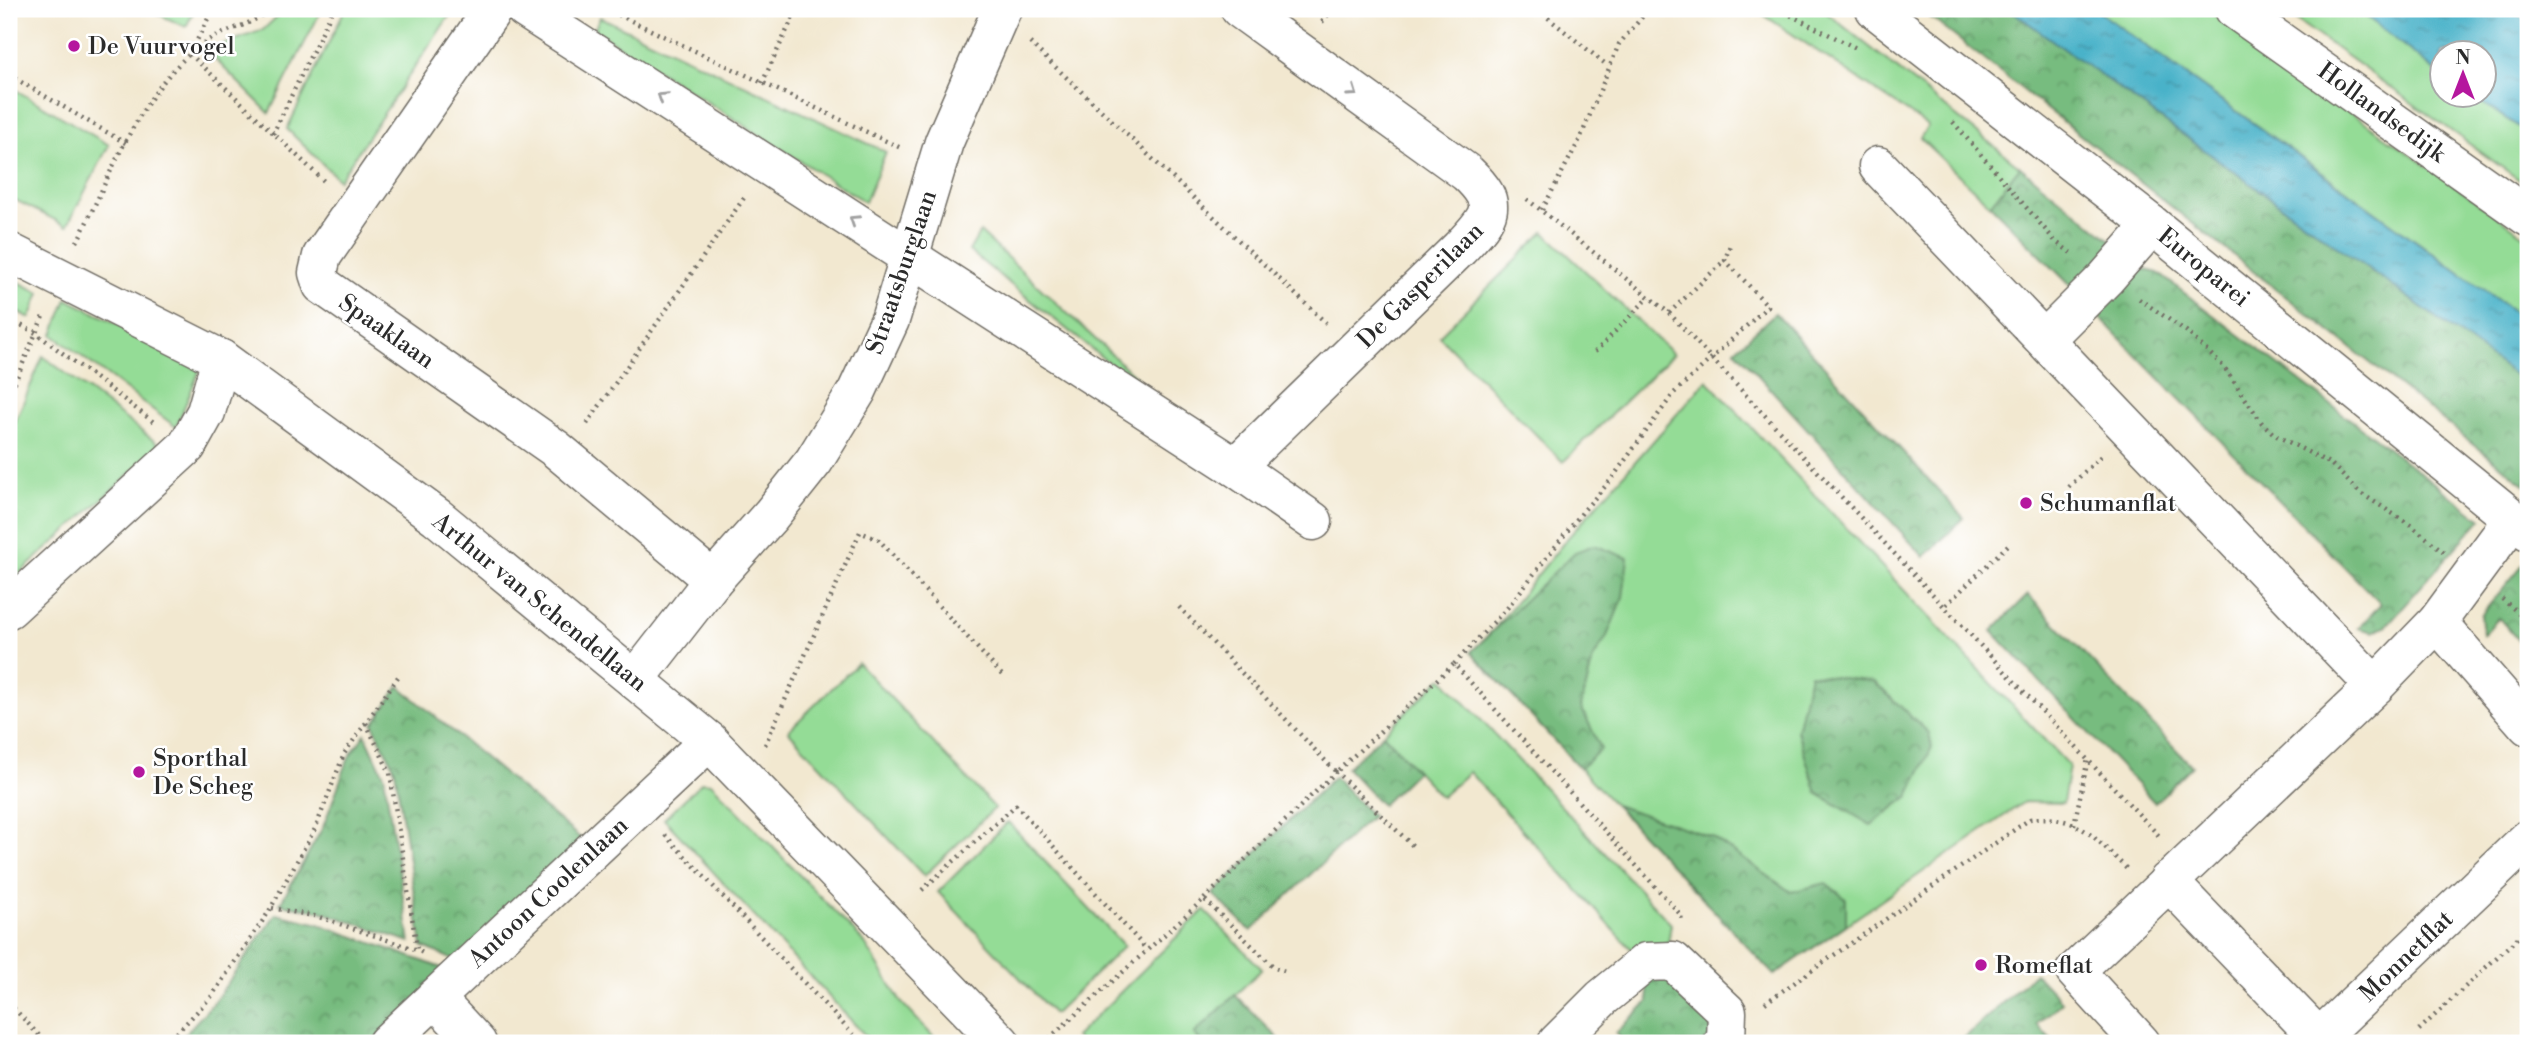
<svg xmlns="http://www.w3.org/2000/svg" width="2537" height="1052" font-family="'Libre Bodoni',serif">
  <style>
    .green { fill: #94dc96; stroke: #608460; stroke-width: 2 }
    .forest { fill: url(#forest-crowns); stroke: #517455; stroke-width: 2 }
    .water { fill: url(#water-ripples); stroke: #3a6e7a; stroke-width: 2 }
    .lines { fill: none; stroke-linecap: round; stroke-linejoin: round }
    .minor-casing { stroke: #716d65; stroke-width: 41 }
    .path { stroke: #716d65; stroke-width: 4.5; stroke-dasharray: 2 5; stroke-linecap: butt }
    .minor { stroke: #fff; stroke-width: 38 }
    .oneway { stroke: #a0a0a0 }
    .poi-dot { fill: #b5179e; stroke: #fff; stroke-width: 2.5 }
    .labels { text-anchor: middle; stroke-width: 5; stroke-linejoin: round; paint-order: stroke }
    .poi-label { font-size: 24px; fill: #2b2b2b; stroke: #fff; text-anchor: start }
    .street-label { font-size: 24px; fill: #2b2b2b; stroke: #fff }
  </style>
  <defs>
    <pattern id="forest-crowns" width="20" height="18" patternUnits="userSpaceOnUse" patternTransform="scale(1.75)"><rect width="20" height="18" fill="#77bc7f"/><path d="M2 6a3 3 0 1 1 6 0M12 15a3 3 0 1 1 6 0" fill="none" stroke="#629968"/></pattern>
    <pattern id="water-ripples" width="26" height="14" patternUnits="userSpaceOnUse" patternTransform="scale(1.75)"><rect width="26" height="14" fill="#4ab2c9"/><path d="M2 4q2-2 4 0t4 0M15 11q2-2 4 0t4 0" fill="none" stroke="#3e91a3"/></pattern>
  </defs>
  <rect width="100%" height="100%" fill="#fff"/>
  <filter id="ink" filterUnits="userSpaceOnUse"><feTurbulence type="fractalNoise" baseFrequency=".0143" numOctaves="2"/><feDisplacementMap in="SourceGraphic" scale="14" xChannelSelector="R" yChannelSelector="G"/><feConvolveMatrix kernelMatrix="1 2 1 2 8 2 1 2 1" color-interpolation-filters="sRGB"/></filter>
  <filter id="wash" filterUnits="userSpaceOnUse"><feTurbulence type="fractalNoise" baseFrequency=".00686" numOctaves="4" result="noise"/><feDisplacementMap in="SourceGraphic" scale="28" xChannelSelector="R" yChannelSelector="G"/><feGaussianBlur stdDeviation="1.57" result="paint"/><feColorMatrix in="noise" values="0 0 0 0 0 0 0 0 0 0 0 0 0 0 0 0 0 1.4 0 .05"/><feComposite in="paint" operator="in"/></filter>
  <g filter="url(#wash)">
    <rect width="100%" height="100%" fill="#f2e8d0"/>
    <g class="green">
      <path d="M 147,9 L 195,9 L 186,27 Z"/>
      <path d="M 285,9 L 322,9 L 269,113 L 210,54 L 222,45 L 263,30 Z"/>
      <path d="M 345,9 L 454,9 L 339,180 L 287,129 Z"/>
      <path d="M 1755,9 L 1822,9 L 2020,167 L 1990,205 L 1920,138 L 1928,126 Z"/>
      <path d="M 2095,9 L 2206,9 L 2528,238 L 2528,322 Z"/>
      <path d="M 2281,9 L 2357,9 L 2442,76 L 2442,94 L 2470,95 L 2528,133 L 2528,186 Z"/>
      <path d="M 600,17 L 886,152 L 865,202 L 594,30 Z"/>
      <path d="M 9,86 L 109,145 L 67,226 L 9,197 Z"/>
      <path d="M 980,232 L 1137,378 L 1134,383 L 969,251 Z"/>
      <path d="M 1544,232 L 1673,354 L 1563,462 L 1439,336 Z"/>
      <path d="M 9,277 L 40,293 L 30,318 L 9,308 Z"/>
      <path d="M 67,299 L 202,365 L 176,427 L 53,335 Z"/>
      <path d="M 43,356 L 161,446 L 9,583 L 9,436 Z"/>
      <path d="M 1707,380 L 2069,766 L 2063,803 L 2024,802 L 1774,975 L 1471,652 L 1495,628 L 1565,541 Z"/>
      <path d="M 858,663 L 995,808 L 924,876 L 788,731 Z"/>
      <path d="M 1442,678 L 1671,924 L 1668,944 L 1636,954 L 1469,772 L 1441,797 L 1383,734 Z"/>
      <path d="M 702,782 L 711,783 L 864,942 L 901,1002 L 939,1043 L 872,1043 L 664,819 Z"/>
      <path d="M 1008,822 L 1124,946 L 1054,1014 L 938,892 Z"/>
      <path d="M 1204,910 L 1262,969 L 1195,1034 L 1203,1043 L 1081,1043 L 1075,1037 Z"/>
    </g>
    <g class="forest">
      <path d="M 1920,9 L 2009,9 L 2528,384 L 2528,487 Z"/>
      <path d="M 2020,167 L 2117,245 L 2073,288 L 1990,205 Z"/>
      <path d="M 2142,269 L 2158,273 L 2481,519 L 2387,625 L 2373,632 L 2358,628 L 2381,604 L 2097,315 Z"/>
      <path d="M 1775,313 L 1964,518 L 1924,557 L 1735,350 Z"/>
      <path d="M 1594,545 L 1628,558 L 1623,597 L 1607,636 L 1593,659 L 1581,707 L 1601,749 L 1580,768 L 1471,652 L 1575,552 Z"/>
      <path d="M 2524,563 L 2528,563 L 2528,652 L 2499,618 L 2483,635 L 2481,615 Z"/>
      <path d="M 2028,595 L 2192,766 L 2155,803 L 1992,631 Z"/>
      <path d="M 1810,674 L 1874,682 L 1929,733 L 1932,747 L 1909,796 L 1871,825 L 1817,793 L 1797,731 Z"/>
      <path d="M 399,686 L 585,842 L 458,962 L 422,946 L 395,770 L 373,724 Z"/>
      <path d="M 365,734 L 384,775 L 410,942 L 320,911 L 280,904 L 323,827 L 349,757 Z"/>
      <path d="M 1383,734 L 1417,771 L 1382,805 L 1347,768 Z"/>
      <path d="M 1334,777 L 1372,816 L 1251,931 L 1213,894 Z"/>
      <path d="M 1615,805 L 1712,837 L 1791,892 L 1826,883 L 1846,899 L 1846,925 L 1774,975 Z"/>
      <path d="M 276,914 L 316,923 L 450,971 L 371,1043 L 177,1043 L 215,1001 Z"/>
      <path d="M 2035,973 L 2062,1002 L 2037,1024 L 2054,1043 L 1959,1043 Z"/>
      <path d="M 1668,974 L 1712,1017 L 1712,1035 L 1704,1043 L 1625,1043 L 1616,1033 L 1648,1002 L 1646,980 Z"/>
      <path d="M 1235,995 L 1283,1043 L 1203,1043 L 1194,1034 Z"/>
    </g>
    <g class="water">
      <path d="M 2009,9 L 2095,9 L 2528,322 L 2528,384 Z"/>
      <path d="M 2357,9 L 2511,9 L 2528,22 L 2528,133 L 2470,95 L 2484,94 L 2484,52 L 2442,52 L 2442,76 Z"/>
    </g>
  </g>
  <g filter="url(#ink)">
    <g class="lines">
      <g class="minor-casing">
        <g id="minor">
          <path d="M 493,9 L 322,256 L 318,273 L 322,285 L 556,449 L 713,580"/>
          <path d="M 525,9 L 1235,467 L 1460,248 C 1489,217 1502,206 1467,173 L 1240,9"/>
          <path d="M 1875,9 L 2152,225 L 2528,531"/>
          <path d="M 2234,9 L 2528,217"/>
          <path d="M 1878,166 L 2375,686"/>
          <path d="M 9,252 L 221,359 L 437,517 L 709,741 L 1001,1043"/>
          <path d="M 2045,339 L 2106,278 L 2152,225"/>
          <path d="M 1235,467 L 1313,521"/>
          <path d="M 9,609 L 187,446 L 206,412 L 221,359"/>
          <path d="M 2437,622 L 2528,726"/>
          <path d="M 635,680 L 713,580 L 771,515 L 814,461 L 857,391 L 890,320 L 944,142 L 1002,9"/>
          <path d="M 2168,881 L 2319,1038 L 2528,839"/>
          <path d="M 435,998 L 477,1043"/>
          <path d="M 387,1043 L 709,741"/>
          <path d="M 1557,1043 L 1602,998 L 1646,962 L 1673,961 L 1727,1012 L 1726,1041 L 1723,1043"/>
          <path d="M 2141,1043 L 2075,971 L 2375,686 L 2437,622 L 2513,519"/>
        </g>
      </g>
      <g class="path">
        <path d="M 606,9 L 903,149"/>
        <path d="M 1537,9 L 1608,66"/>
        <path d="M 1778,9 L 1858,49"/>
        <path d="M 1322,22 L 1333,9"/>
        <path d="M 1030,43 L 1326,323"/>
        <path d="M 191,52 L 213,9"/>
        <path d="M 190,54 L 327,184"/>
        <path d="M 9,75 L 127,144"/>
        <path d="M 762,83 L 797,9"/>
        <path d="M 1953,122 L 2056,242 L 2074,255"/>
        <path d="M 273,134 L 333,9"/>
        <path d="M 1527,199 L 1669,313 L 2161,838"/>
        <path d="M 1542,210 L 1580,139 L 1619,44 L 1649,9"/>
        <path d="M 77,242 C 110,177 142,85 204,43 C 225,28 247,29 270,9"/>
        <path d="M 2139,299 L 2186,331 L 2224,367 L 2262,423 L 2275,435 L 2331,464 L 2359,492 L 2412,526 L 2444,552"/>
        <path d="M 1669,313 L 1725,260"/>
        <path d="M 9,319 L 36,333 L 155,423"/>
        <path d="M 1595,352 L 1649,297"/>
        <path d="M 9,396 L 44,314"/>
        <path d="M 587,424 L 746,195"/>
        <path d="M 2069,487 L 2103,454"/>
        <path d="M 2502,599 L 2528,621"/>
        <path d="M 1946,605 L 2008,545"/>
        <path d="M 1179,607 L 1336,772 L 1454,664 L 1681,915 L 1682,923"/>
        <path d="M 1454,664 L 1508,607 L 1584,510 L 1610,481 L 1674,393 L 1768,306 L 1725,260 L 1731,242"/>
        <path d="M 366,723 L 390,773 L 417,950 L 425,954"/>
        <path d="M 765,745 L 860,532 L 879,540 L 1002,675"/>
        <path d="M 2074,825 L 2088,759"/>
        <path d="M 665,835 L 861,1043"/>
        <path d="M 922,890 L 1016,805 L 1147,950"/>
        <path d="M 1204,899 L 1336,772 L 1413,846"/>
        <path d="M 272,908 L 319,917 L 417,950"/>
        <path d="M 9,1003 L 46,1043"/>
        <path d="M 1765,1003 L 2030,819 C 2078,813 2097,840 2128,870"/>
        <path d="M 2419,1030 L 2528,928"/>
        <path d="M 167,1043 L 211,997 L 268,913 L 316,827 L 344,754 L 400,674"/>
        <path d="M 1044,1043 L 1204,899 L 1275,968 L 1285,971"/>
      </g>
      <use href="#minor" class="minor"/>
    </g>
    <defs><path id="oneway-chevron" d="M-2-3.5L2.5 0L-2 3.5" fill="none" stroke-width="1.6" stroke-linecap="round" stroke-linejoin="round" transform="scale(1.75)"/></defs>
    <g class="oneway">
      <use href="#oneway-chevron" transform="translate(1353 92) rotate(35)"/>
      <use href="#oneway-chevron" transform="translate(662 97) rotate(-147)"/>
      <use href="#oneway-chevron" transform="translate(854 220) rotate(-147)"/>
    </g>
  </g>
  <g class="poi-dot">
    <circle cx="74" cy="46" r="7"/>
    <circle cx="2026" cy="503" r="7"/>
    <circle cx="139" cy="772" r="7"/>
    <circle cx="1981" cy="965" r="7"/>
  </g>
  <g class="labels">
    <g class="poi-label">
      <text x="88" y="54">De Vuurvogel</text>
      <text x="2040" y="511">Schumanflat</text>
      <text x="153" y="766">Sporthal<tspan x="153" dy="28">De Scheg</tspan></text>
      <text x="1995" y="973">Romeflat</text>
    </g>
    <g class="street-label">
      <text transform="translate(2382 112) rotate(36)" y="8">Hollandsedijk</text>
      <text transform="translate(2204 267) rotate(39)" y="8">Europarei</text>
      <text transform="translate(901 272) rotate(-71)" y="8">Straatsburglaan</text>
      <text transform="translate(1420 285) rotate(-45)" y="8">De Gasperilaan</text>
      <text transform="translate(387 331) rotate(35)" y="8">Spaaklaan</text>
      <text transform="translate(540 602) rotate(39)" y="8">Arthur van Schendellaan</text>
      <text transform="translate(548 892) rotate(-43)" y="8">Antoon Coolenlaan</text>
      <text transform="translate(2406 956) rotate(-44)" y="8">Monnetflat</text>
    </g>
  </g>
  <rect width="2537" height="1052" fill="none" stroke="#fff" stroke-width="35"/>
  <g transform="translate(2463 74)"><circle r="33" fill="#ffffff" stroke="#aaaaaa" stroke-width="2"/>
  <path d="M0-5L12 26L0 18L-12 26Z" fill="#b5179e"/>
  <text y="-10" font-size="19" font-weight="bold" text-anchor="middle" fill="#2b2b2b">N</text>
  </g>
</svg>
